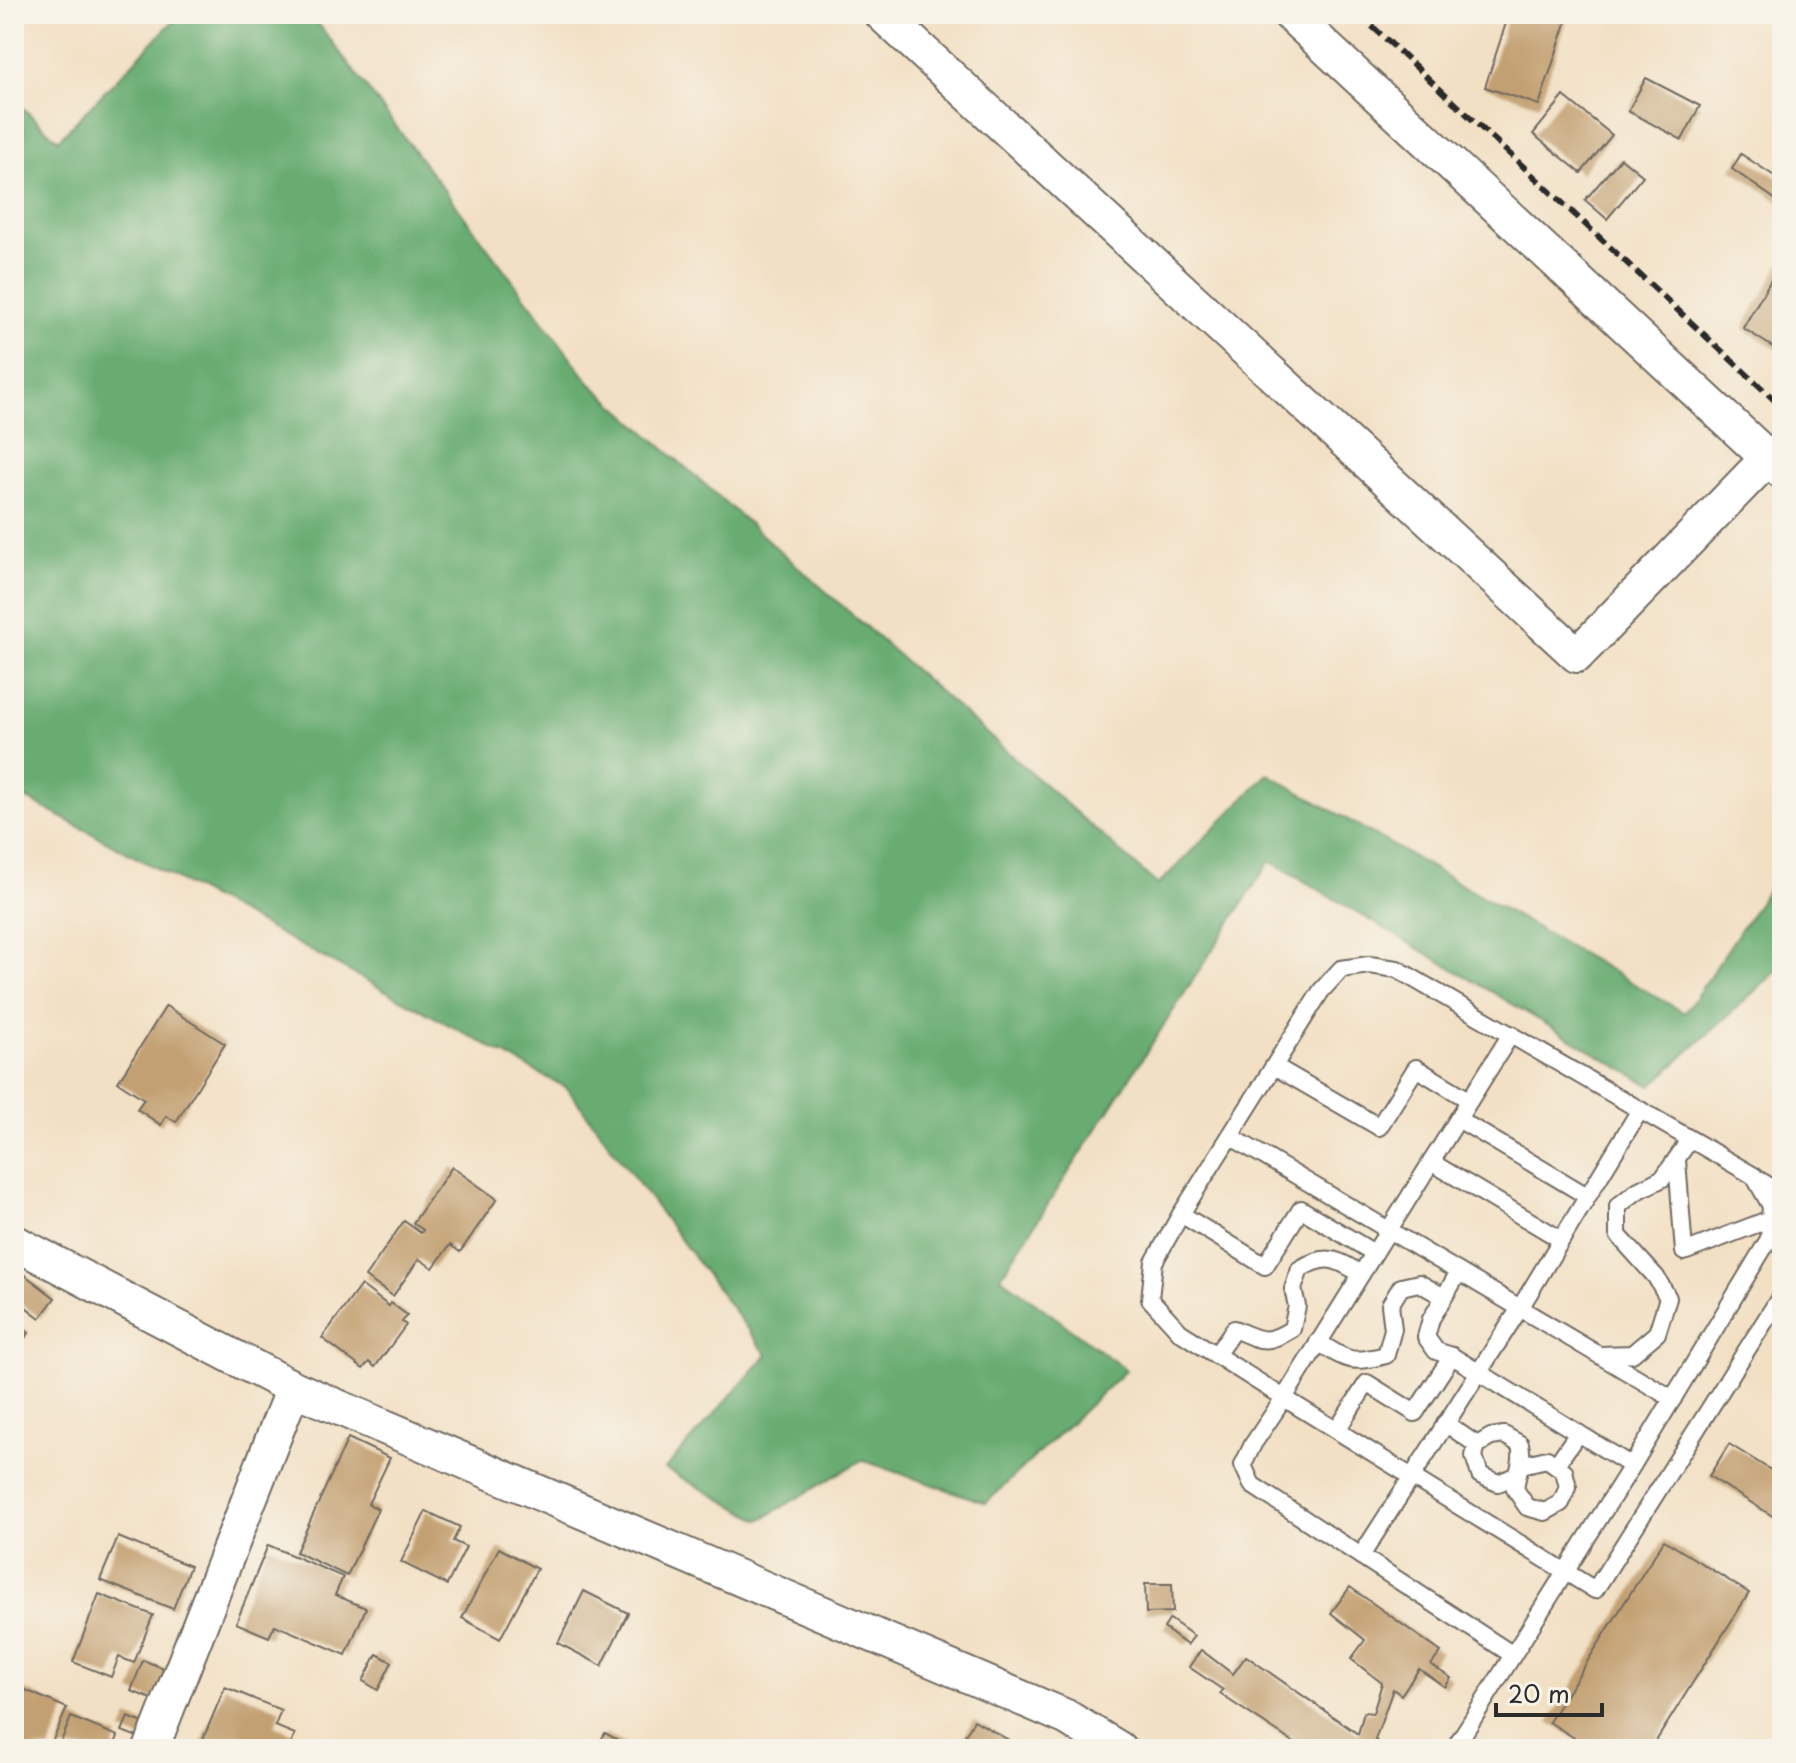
<svg xmlns="http://www.w3.org/2000/svg" width="1796" height="1763" font-family="'Playpen Sans',sans-serif">
  <style>
    .forest { fill: #67ac71; stroke: #496c4e; stroke-width: 2 }
    .building { fill: #c3a072 }
    .lines { fill: none; stroke-linecap: round; stroke-linejoin: round }
    .lane-casing { stroke: #716a61; stroke-width: 20 }
    .street-casing { stroke: #716a61; stroke-width: 38 }
    .lane { stroke: #fff; stroke-width: 16 }
    .street { stroke: #fff; stroke-width: 34 }
    .rail { stroke: #2b2b2b; stroke-width: 6; stroke-dasharray: 12 6; stroke-linecap: butt }
  </style>
  <rect width="100%" height="100%" fill="#f7f3e8"/>
  <filter id="ink" filterUnits="userSpaceOnUse"><feTurbulence type="fractalNoise" baseFrequency=".0125" numOctaves="2"/><feDisplacementMap in="SourceGraphic" scale="16" xChannelSelector="R" yChannelSelector="G"/><feConvolveMatrix kernelMatrix="1 2 1 2 8 2 1 2 1" color-interpolation-filters="sRGB"/></filter>
  <filter id="wash" filterUnits="userSpaceOnUse"><feTurbulence type="fractalNoise" baseFrequency=".006" numOctaves="4" result="noise"/><feDisplacementMap in="SourceGraphic" scale="32" xChannelSelector="R" yChannelSelector="G"/><feGaussianBlur stdDeviation="1.8" result="paint"/><feColorMatrix in="noise" values="0 0 0 0 0 0 0 0 0 0 0 0 0 0 0 0 0 1.4 0 .05"/><feComposite in="paint" operator="in"/></filter>
  <g filter="url(#wash)">
    <rect width="100%" height="100%" fill="#f2e0c4"/>
    <path class="forest" d="M 180,14 L 311,14 L 590,383 L 1158,885 L 1268,774 L 1685,1013 L 1782,868 L 1782,966 L 1651,1086 L 1270,861 L 1001,1277 L 1126,1370 L 986,1503 L 862,1460 L 760,1520 L 665,1469 L 767,1355 L 567,1088 L 14,792 L 14,100 L 58,140 Z"/>
    <g id="blocks">
      <g class="building">
        <path d="M 1509,14 L 1569,14 L 1539,105 L 1485,87 Z"/>
        <path d="M 1646,78 L 1700,106 L 1682,140 L 1628,111 Z"/>
        <path d="M 1564,96 L 1612,135 L 1581,173 L 1533,134 Z"/>
        <path d="M 1741,154 L 1782,181 L 1782,204 L 1732,169 Z"/>
        <path d="M 1621,158 L 1643,176 L 1607,219 L 1585,200 Z"/>
        <path d="M 1782,261 L 1782,353 L 1743,328 Z"/>
        <path d="M 166,1006 L 225,1044 L 176,1122 L 166,1116 L 161,1125 L 137,1109 L 144,1099 L 118,1082 Z"/>
        <path d="M 452,1167 L 497,1199 L 460,1252 L 450,1245 L 433,1268 L 419,1259 L 393,1296 L 365,1277 L 404,1221 L 421,1233 L 423,1230 L 413,1223 Z"/>
        <path d="M 25,1275 L 55,1298 L 40,1318 L 14,1298 L 14,1289 Z"/>
        <path d="M 361,1285 L 389,1306 L 391,1303 L 407,1315 L 402,1322 L 406,1325 L 375,1367 L 369,1362 L 363,1369 L 322,1338 Z"/>
        <path d="M 14,1321 L 29,1333 L 14,1351 Z"/>
        <path d="M 348,1438 L 390,1458 L 368,1504 L 378,1509 L 347,1576 L 296,1552 Z"/>
        <path d="M 1729,1444 L 1782,1477 L 1782,1522 L 1709,1476 Z"/>
        <path d="M 426,1511 L 460,1527 L 453,1541 L 466,1547 L 447,1585 L 401,1562 Z"/>
        <path d="M 118,1537 L 190,1566 L 173,1609 L 100,1580 Z"/>
        <path d="M 1664,1540 L 1749,1593 L 1651,1749 L 1592,1749 L 1549,1722 Z"/>
        <path d="M 268,1545 L 343,1577 L 335,1595 L 366,1608 L 346,1655 L 275,1625 L 269,1637 L 236,1623 Z"/>
        <path d="M 499,1548 L 537,1569 L 500,1639 L 462,1618 Z"/>
        <path d="M 1145,1584 L 1172,1584 L 1173,1612 L 1146,1613 Z"/>
        <path d="M 1350,1587 L 1441,1652 L 1431,1665 L 1451,1678 L 1445,1687 L 1419,1669 L 1401,1695 L 1393,1689 L 1375,1740 L 1388,1749 L 1303,1749 L 1220,1694 L 1223,1690 L 1189,1667 L 1201,1650 L 1233,1674 L 1246,1656 L 1358,1734 L 1364,1712 L 1373,1713 L 1382,1683 L 1351,1659 L 1365,1640 L 1331,1613 Z"/>
        <path d="M 584,1591 L 628,1613 L 602,1666 L 558,1643 Z"/>
        <path d="M 99,1594 L 153,1615 L 134,1663 L 119,1657 L 111,1677 L 73,1662 Z"/>
        <path d="M 1170,1619 L 1194,1636 L 1187,1645 L 1164,1628 Z"/>
        <path d="M 377,1654 L 392,1662 L 378,1690 L 363,1681 Z"/>
        <path d="M 143,1660 L 175,1673 L 162,1703 L 131,1691 Z"/>
        <path d="M 14,1685 L 67,1708 L 49,1749 L 14,1749 Z"/>
        <path d="M 225,1687 L 281,1710 L 275,1726 L 295,1734 L 289,1749 L 208,1749 L 200,1746 Z"/>
        <path d="M 71,1717 L 118,1736 L 113,1749 L 58,1749 Z"/>
        <path d="M 128,1717 L 151,1726 L 145,1740 L 122,1731 Z"/>
        <path d="M 974,1720 L 1024,1749 L 957,1749 Z"/>
        <path d="M 605,1733 L 634,1749 L 596,1749 Z"/>
      </g>
    </g>
  </g>
  <g filter="url(#ink)">
    <use href="#blocks" fill-opacity="0" stroke="#716a61" stroke-width="2"/>
    <g class="lines">
      <g class="lane-casing">
        <g id="lane">
          <path d="M 1369,965 L 1397,969 L 1754,1176 L 1771,1206 L 1769,1239 L 1632,1466 L 1513,1655 L 1252,1485 L 1243,1465 L 1253,1444 L 1284,1398 L 1180,1332 L 1150,1299 L 1154,1262 L 1181,1214 L 1321,991 L 1341,969 Z"/>
          <path d="M 1511,1034 L 1284,1398 L 1595,1590 L 1782,1294"/>
          <path d="M 1274,1066 L 1379,1127 L 1416,1068 L 1469,1100"/>
          <path d="M 1458,1119 L 1587,1196"/>
          <path d="M 1230,1136 L 1673,1399"/>
          <path d="M 1677,1160 L 1684,1252 L 1770,1219"/>
          <path d="M 1431,1162 L 1560,1239"/>
          <path d="M 1756,1178 L 1782,1194"/>
          <path d="M 1181,1214 L 1265,1266 L 1301,1209 L 1374,1253"/>
          <path d="M 1318,1342 C 1348,1361 1351,1364 1386,1355 L 1393,1329 L 1390,1305 L 1401,1287 L 1419,1283 L 1444,1297"/>
          <path d="M 1216,1355 L 1234,1329 C 1262,1341 1266,1345 1292,1329 L 1297,1306 L 1293,1289 L 1300,1269 C 1326,1253 1337,1259 1361,1274"/>
          <path d="M 1601,1355 L 1632,1354 L 1657,1333 L 1668,1298 L 1656,1277 L 1618,1235 L 1618,1206 L 1637,1191 L 1663,1178 L 1689,1141"/>
          <path d="M 1452,1356 L 1436,1351 L 1426,1337 L 1431,1319 L 1459,1272"/>
          <path d="M 1445,1423 L 1477,1445 L 1474,1456 L 1480,1475 L 1498,1483 L 1516,1476"/>
          <path d="M 1337,1430 L 1367,1383 L 1415,1413 L 1452,1356 L 1632,1466"/>
          <path d="M 1477,1445 L 1491,1437 L 1504,1435 L 1520,1444 C 1524,1461 1517,1472 1515,1489 L 1527,1507 L 1545,1512 L 1561,1503 L 1568,1487 L 1564,1471 L 1547,1459 L 1521,1465"/>
          <path d="M 1556,1465 L 1578,1433"/>
          <path d="M 1361,1556 L 1520,1308 L 1640,1110"/>
          <path d="M 1454,1749 L 1513,1655"/>
        </g>
      </g>
      <g class="street-casing">
        <g id="street">
          <path d="M 882,14 L 1577,655 L 1768,458"/>
          <path d="M 1290,14 L 1782,471"/>
          <path d="M 14,1242 L 293,1388"/>
          <path d="M 151,1749 L 293,1388 L 1066,1717 L 1119,1749"/>
        </g>
      </g>
      <use href="#lane" class="lane"/>
      <use href="#street" class="street"/>
      <path class="rail" d="M 1359,14 L 1782,407"/>
    </g>
  </g>
  <rect width="1796" height="1763" fill="none" stroke="#f7f3e8" stroke-width="48"/>
  <path d="M1496 1703v12h106v-12" fill="none" stroke="#2b2b2b" stroke-width="4"/>
  <text x="1508" y="1703" font-size="24" fill="#2b2b2b" stroke="#f7f3e8" stroke-width="6" paint-order="stroke">20 m</text>
</svg>
